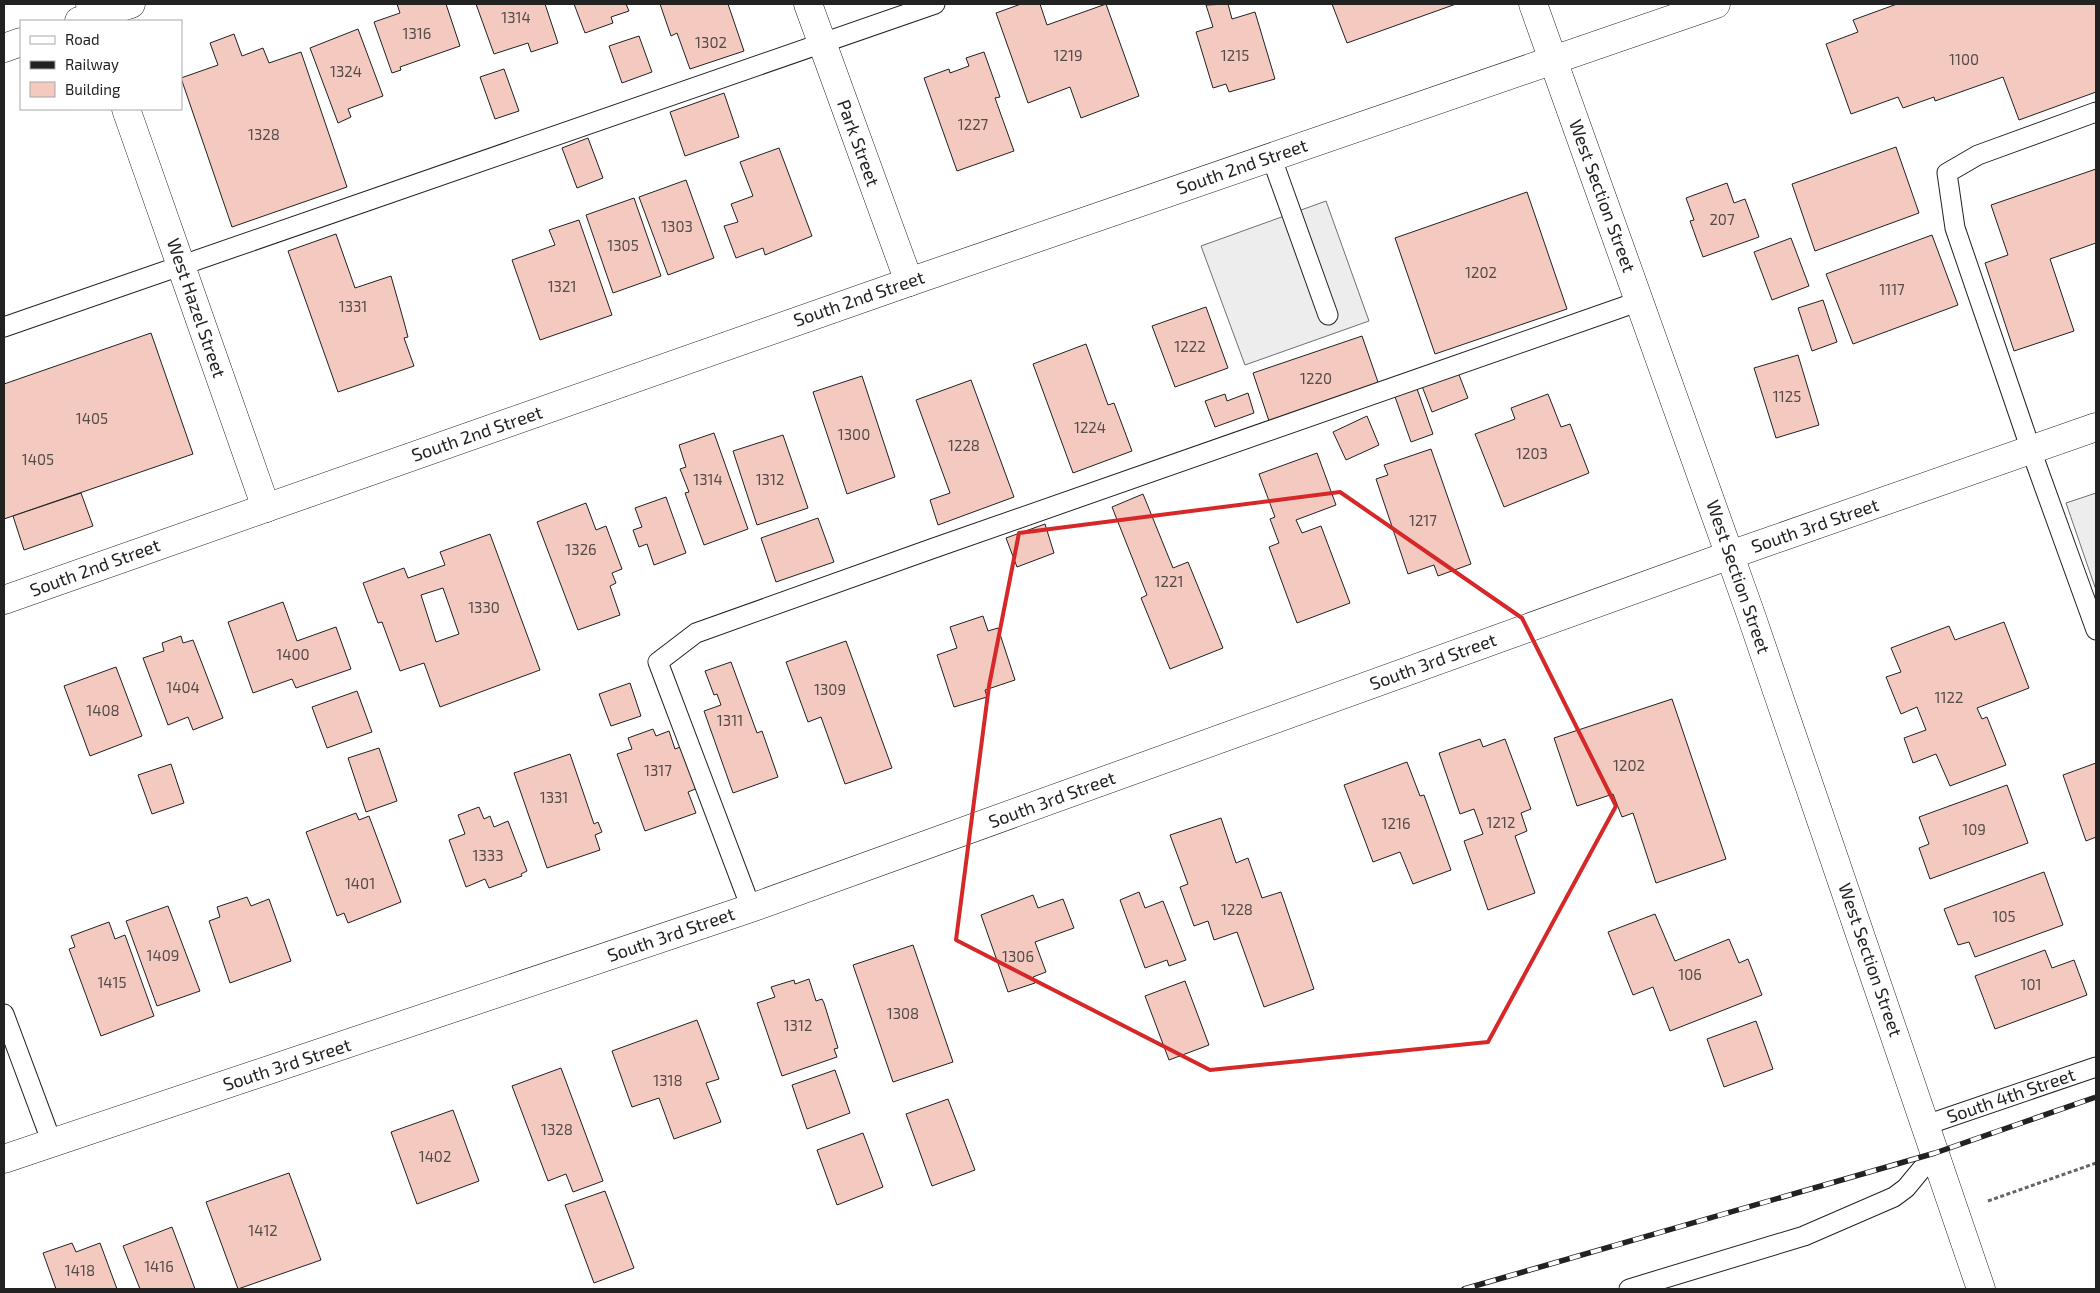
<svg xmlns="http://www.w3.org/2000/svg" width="2100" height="1293" font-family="'Exo 2',sans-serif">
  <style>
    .parking { fill: #ededed; stroke: #6f6f6f }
    .building { fill: #f3c9c0; stroke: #222; fill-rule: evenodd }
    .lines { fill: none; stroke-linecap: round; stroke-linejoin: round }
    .service-casing { stroke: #222; stroke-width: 21 }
    .minor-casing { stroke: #222; stroke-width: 29 }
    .tertiary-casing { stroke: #222; stroke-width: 29 }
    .path { stroke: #646464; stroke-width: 3; stroke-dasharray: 4 2.5; stroke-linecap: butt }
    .service { stroke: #fff; stroke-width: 19 }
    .minor { stroke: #fff; stroke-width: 28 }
    .tertiary { stroke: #fff; stroke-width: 28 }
    .rail-casing { stroke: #222; stroke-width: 5.5 }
    .rail { stroke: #fff; stroke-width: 4; stroke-dasharray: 11; stroke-linecap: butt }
    .marked { fill: none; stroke: #d62828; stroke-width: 4; stroke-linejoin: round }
    .labels { text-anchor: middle; stroke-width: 4; stroke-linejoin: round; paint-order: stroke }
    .number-label { font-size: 15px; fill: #564c4a }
    .street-label { font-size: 18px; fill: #222; stroke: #fff }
  </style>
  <rect width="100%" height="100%" fill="#fff"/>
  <g class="parking">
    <path d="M 1326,201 L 1369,321 L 1245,365 L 1201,246 Z"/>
    <path d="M 2096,493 L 2096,590 L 2066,503 Z"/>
  </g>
  <g class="building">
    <path d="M 397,4 L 446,4 L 460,46 L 400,67 L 401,70 L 392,73 L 374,22 L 400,13 Z"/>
    <path d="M 476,4 L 545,4 L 558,43 L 531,52 L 528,43 L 494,54 Z"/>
    <path d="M 574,4 L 626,4 L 629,11 L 611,17 L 613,23 L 585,33 Z"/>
    <path d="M 660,4 L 728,4 L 744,51 L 690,69 L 677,33 L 671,36 Z"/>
    <path d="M 1021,4 L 1040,4 L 1047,25 L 1106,4 L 1139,96 L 1081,118 L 1070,87 L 1028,103 L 996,13 Z"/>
    <path d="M 1228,4 L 1232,19 L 1255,12 L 1275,79 L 1229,92 L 1226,84 L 1213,88 L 1196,32 L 1213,27 L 1206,5 Z"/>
    <path d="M 1332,4 L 1456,4 L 1347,43 Z"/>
    <path d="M 1897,4 L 2096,4 L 2096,92 L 2019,120 L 2003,77 L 1935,101 L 1934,97 L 1903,108 L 1898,97 L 1851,114 L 1826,44 L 1858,32 L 1853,20 Z"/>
    <path d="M 358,29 L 383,96 L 348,109 L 351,117 L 338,123 L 310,48 Z"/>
    <path d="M 234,34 L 242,56 L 263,48 L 269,63 L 301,52 L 347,187 L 232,227 L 181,78 L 218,65 L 210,43 Z"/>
    <path d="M 639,36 L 652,72 L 622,83 L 609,46 Z"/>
    <path d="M 984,52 L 1000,97 L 995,98 L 1014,151 L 957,171 L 924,78 L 949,69 L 950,73 L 969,66 L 966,58 Z"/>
    <path d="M 504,69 L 519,111 L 495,119 L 480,77 Z"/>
    <path d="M 724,93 L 739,137 L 685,156 L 670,112 Z"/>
    <path d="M 588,138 L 603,178 L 577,188 L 562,148 Z"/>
    <path d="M 1896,147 L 1919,213 L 1815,251 L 1792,184 Z"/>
    <path d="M 779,148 L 812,236 L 765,255 L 763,248 L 736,258 L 724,226 L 738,222 L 731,204 L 753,196 L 740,162 Z"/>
    <path d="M 2096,169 L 2096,243 L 2050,259 L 2074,331 L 2014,351 L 1985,263 L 2008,255 L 1991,205 Z"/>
    <path d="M 686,180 L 714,258 L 668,275 L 639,197 Z"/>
    <path d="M 1727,183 L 1734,203 L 1745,199 L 1759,237 L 1703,257 L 1690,221 L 1694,220 L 1686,198 Z"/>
    <path d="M 1527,192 L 1567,309 L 1435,354 L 1395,238 Z"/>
    <path d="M 634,198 L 661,276 L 613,293 L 586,215 Z"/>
    <path d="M 579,220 L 612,315 L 540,340 L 512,260 L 555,245 L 549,230 Z"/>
    <path d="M 336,234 L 355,288 L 391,276 L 404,322 L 408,337 L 404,338 L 414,366 L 338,392 L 288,251 Z"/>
    <path d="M 1932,235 L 1958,305 L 1853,344 L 1826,274 Z"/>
    <path d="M 1791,238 L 1809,286 L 1772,300 L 1754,252 Z"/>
    <path d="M 1823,300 L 1837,342 L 1812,351 L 1798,308 Z"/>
    <path d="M 1206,307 L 1228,368 L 1175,387 L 1152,326 Z"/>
    <path d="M 151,333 L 193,454 L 4,519 L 4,384 Z"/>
    <path d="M 1362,336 L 1379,385 L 1269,421 L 1253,373 Z"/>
    <path d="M 1086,344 L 1108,405 L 1114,403 L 1132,451 L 1073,473 L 1033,364 Z"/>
    <path d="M 1798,355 L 1819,425 L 1776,438 L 1754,368 Z"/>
    <path d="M 1456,367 L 1468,398 L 1432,412 L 1420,381 Z"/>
    <path d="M 862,376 L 895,477 L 847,494 L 813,392 Z"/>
    <path d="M 971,380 L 1014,497 L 938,525 L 930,500 L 950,493 L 916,400 Z"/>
    <path d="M 1416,386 L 1433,434 L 1411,442 L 1394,394 Z"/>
    <path d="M 1248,393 L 1254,413 L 1215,427 L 1205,401 L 1225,394 L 1227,401 Z"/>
    <path d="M 1548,394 L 1561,427 L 1570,424 L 1589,473 L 1504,507 L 1475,434 L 1515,419 L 1511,408 Z"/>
    <path d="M 1367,416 L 1379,445 L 1346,460 L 1333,432 Z"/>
    <path d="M 714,433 L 748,529 L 704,545 L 685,493 L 689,492 L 680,469 L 686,467 L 679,445 Z"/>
    <path d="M 783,435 L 808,508 L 757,525 L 733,451 Z"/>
    <path d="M 1431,449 L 1471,564 L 1438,576 L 1434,565 L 1408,574 L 1376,479 L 1388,475 L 1384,465 Z"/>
    <path d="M 1317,453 L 1336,505 L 1296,520 L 1302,533 L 1321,526 L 1350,603 L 1297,623 L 1269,547 L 1279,543 L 1270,519 L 1275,517 L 1259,474 Z"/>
    <path d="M 81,493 L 93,526 L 24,550 L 13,516 Z"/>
    <path d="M 1143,494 L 1173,568 L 1188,562 L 1223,648 L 1170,669 L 1141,598 L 1147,595 L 1112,507 Z"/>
    <path d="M 666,497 L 686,553 L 654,565 L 647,544 L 639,547 L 633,530 L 642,527 L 635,508 Z"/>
    <path d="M 586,503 L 596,530 L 606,526 L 622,569 L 612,573 L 616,583 L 610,586 L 620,615 L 578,630 L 537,522 Z"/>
    <path d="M 818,518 L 834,562 L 776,582 L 761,538 Z"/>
    <path d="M 1045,524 L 1054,553 L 1017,567 L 1006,538 Z"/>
    <path d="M 490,534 L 540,670 L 440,707 L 424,663 L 400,671 L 382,622 L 378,623 L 363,583 L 404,568 L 408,578 L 445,565 L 440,552 ZM 443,588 L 459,634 L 436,642 L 421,595 Z"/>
    <path d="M 283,602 L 297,641 L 336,627 L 351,669 L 296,688 L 292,679 L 253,693 L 228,622 Z"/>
    <path d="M 983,616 L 988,631 L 998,628 L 1015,680 L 985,690 L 987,697 L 954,707 L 937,655 L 957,648 L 950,627 Z"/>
    <path d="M 2004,622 L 2029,688 L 1977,708 L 1982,719 L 1987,717 L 2006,765 L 1950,786 L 1936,754 L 1913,763 L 1904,738 L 1926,730 L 1917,707 L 1901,714 L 1886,677 L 1901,672 L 1891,648 L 1949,626 L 1955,640 Z"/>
    <path d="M 181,636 L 183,643 L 193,640 L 223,718 L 193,730 L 188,717 L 168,725 L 143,658 L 164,651 L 162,643 Z"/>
    <path d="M 846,641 L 892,768 L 845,784 L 821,717 L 808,722 L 786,662 Z"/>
    <path d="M 731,662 L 757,733 L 762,731 L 778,777 L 733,793 L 704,711 L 721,705 L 717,694 L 714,695 L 705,671 Z"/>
    <path d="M 116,667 L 142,736 L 90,756 L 64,686 Z"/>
    <path d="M 630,683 L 641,716 L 611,726 L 599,694 Z"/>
    <path d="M 357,691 L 372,732 L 327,748 L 312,707 Z"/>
    <path d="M 1672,699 L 1726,859 L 1656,883 L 1633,813 L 1622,817 L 1613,794 L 1577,806 L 1554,738 Z"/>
    <path d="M 653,729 L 656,736 L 669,731 L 675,749 L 683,746 L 698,788 L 688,792 L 696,813 L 645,831 L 617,754 L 632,749 L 628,738 Z"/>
    <path d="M 1480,739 L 1483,747 L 1505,739 L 1531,809 L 1521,813 L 1527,831 L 1515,836 L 1535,893 L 1488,910 L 1464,841 L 1483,834 L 1474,809 L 1460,814 L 1439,753 Z"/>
    <path d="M 379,748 L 397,801 L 366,812 L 348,758 Z"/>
    <path d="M 570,754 L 594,824 L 598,822 L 602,832 L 595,835 L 600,850 L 547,868 L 514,773 Z"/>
    <path d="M 1407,762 L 1420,796 L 1424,795 L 1451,870 L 1413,884 L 1400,852 L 1373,862 L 1344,785 Z"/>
    <path d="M 2096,763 L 2096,837 L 2086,841 L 2063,775 Z"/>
    <path d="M 171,764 L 184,803 L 152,814 L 138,775 Z"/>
    <path d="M 2007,785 L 2028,843 L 1930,879 L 1919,848 L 1929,844 L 1919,817 Z"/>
    <path d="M 479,807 L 484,819 L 490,816 L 494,827 L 508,821 L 527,871 L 521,874 L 522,876 L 489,888 L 485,879 L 466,887 L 449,840 L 465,834 L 458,815 Z"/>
    <path d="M 356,813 L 359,820 L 369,816 L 401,902 L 348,923 L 344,913 L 337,916 L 306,832 Z"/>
    <path d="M 1221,818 L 1236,863 L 1248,858 L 1262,898 L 1281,892 L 1314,989 L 1264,1007 L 1237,932 L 1214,940 L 1208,921 L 1194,926 L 1180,887 L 1188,884 L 1170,835 Z"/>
    <path d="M 2044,872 L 2063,925 L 1975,957 L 1969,942 L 1958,945 L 1944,909 Z"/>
    <path d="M 1139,892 L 1145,908 L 1163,901 L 1186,960 L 1169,966 L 1167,960 L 1145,968 L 1120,900 Z"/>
    <path d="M 1033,895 L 1038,908 L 1063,899 L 1074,928 L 1035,942 L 1046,972 L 1033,977 L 1035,983 L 1008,992 L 981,915 Z"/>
    <path d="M 247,897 L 251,906 L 269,899 L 291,961 L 230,983 L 209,921 L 220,917 L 217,907 Z"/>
    <path d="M 168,906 L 200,991 L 157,1006 L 126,921 Z"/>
    <path d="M 1655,914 L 1675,961 L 1729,939 L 1739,963 L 1748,959 L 1762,995 L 1670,1031 L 1653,987 L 1633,995 L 1608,932 Z"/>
    <path d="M 109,922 L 115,939 L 125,935 L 154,1016 L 101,1036 L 69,949 L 75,947 L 71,936 Z"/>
    <path d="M 913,945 L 953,1062 L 893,1082 L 853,965 Z"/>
    <path d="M 2045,950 L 2052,968 L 2074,960 L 2087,995 L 1995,1029 L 1975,976 Z"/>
    <path d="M 809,979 L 816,1001 L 822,999 L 824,1003 L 838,1048 L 834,1049 L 837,1057 L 782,1076 L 757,1003 L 775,997 L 771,987 L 794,980 L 795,984 Z"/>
    <path d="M 1185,981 L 1209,1045 L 1169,1060 L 1145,996 Z"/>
    <path d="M 697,1020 L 719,1079 L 706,1083 L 721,1122 L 674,1139 L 659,1098 L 632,1107 L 612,1051 Z"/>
    <path d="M 1756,1021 L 1773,1069 L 1724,1087 L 1707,1039 Z"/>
    <path d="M 561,1068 L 603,1181 L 573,1192 L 566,1174 L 548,1181 L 512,1086 Z"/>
    <path d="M 835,1070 L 850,1113 L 807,1129 L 792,1085 Z"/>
    <path d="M 948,1099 L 975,1170 L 932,1186 L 906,1114 Z"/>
    <path d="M 453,1110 L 479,1181 L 417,1204 L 391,1132 Z"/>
    <path d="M 863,1133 L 883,1187 L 837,1205 L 817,1150 Z"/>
    <path d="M 289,1173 L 321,1260 L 238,1289 L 206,1202 Z"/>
    <path d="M 605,1191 L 634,1268 L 594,1283 L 565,1205 Z"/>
    <path d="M 172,1227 L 195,1289 L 140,1289 L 123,1246 Z"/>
    <path d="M 72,1243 L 76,1252 L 100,1243 L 117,1289 L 56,1289 L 43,1253 Z"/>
  </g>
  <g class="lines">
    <g class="service-casing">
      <g id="service">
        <path d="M 2096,112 L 1978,155 L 1947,173 L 1955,228 L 2031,450 L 2096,630"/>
        <path d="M 1271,156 L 1328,315"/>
        <path d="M 4,327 L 935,4"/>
        <path d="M 751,908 L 658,662 L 696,633 L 934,548 L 1640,301"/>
        <path d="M 4,1014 L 52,1143"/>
        <path d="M 1926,1125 L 2096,1067"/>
        <path d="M 1629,1289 L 1804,1236 L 1894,1197 L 1906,1188 L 1935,1153"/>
      </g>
    </g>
    <g class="minor-casing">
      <g id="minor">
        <path d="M 808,4 L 909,282"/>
        <path d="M 79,21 L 131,4"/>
        <path d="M 4,48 L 21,42"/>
        <path d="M 4,1159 L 751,908 L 1730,555"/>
      </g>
    </g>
    <g class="tertiary-casing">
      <g id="tertiary">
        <path d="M 90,4 L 96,21"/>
        <path d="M 1533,4 L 1750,612 L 1981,1289"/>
        <path d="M 126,109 L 266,508"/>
        <path d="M 1730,555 L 2096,427"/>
        <path d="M 4,600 L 909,282 L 1716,4"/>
      </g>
    </g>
    <path class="path" d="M 1988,1201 L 2096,1163"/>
    <use href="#service" class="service"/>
    <use href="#minor" class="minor"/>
    <use href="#tertiary" class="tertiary"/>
    <g class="rail-casing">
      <path id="rail" d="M 1464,1289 L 1935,1153 L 2096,1097"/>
    </g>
    <use href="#rail" class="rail"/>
  </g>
  <path class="marked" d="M 1340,492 L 1522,618 L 1616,806 L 1488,1042 L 1210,1070 L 956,940 L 989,686 L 1019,533 Z"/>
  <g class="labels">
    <g class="number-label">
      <text x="516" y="23">1314</text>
      <text x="417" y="39">1316</text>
      <text x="711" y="48">1302</text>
      <text x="1068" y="61">1219</text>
      <text x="1235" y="61">1215</text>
      <text x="1964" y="65">1100</text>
      <text x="346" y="77">1324</text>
      <text x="973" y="130">1227</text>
      <text x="264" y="140">1328</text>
      <text x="1722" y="225">207</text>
      <text x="677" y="232">1303</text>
      <text x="623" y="251">1305</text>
      <text x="1481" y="278">1202</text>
      <text x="562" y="292">1321</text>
      <text x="1892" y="295">1117</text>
      <text x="353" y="312">1331</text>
      <text x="1190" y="352">1222</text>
      <text x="1316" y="384">1220</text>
      <text x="1787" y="402">1125</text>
      <text x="92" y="424">1405</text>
      <text x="1090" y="433">1224</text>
      <text x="854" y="440">1300</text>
      <text x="964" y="451">1228</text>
      <text x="1532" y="459">1203</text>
      <text x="38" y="465">1405</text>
      <text x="708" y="485">1314</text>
      <text x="770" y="485">1312</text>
      <text x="1423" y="526">1217</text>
      <text x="581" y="555">1326</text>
      <text x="1169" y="587">1221</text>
      <text x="484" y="613">1330</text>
      <text x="293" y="660">1400</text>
      <text x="183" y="693">1404</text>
      <text x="830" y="695">1309</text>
      <text x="1949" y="703">1122</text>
      <text x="103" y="716">1408</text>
      <text x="730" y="726">1311</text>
      <text x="1629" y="771">1202</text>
      <text x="658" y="776">1317</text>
      <text x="554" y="803">1331</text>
      <text x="1501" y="828">1212</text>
      <text x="1396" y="829">1216</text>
      <text x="1974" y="835">109</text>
      <text x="488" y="861">1333</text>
      <text x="360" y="889">1401</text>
      <text x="1237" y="915">1228</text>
      <text x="2004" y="922">105</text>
      <text x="163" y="961">1409</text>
      <text x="1018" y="962">1306</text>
      <text x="1690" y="980">106</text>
      <text x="112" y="988">1415</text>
      <text x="2031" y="990">101</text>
      <text x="903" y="1019">1308</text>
      <text x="798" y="1031">1312</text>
      <text x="668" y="1086">1318</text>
      <text x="557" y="1135">1328</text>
      <text x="435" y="1162">1402</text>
      <text x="263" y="1236">1412</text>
      <text x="159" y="1272">1416</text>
      <text x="80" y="1276">1418</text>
    </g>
    <g class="street-label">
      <text transform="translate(858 143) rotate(70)" y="6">Park Street</text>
      <text transform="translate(1242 167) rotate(-19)" y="6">South 2nd Street</text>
      <text transform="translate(1602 196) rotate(70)" y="6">West Section Street</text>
      <text transform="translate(859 299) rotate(-19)" y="6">South 2nd Street</text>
      <text transform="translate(196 308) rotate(71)" y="6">West Hazel Street</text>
      <text transform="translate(477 434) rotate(-19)" y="6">South 2nd Street</text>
      <text transform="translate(1815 526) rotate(-19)" y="6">South 3rd Street</text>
      <text transform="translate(95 568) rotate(-20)" y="6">South 2nd Street</text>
      <text transform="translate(1738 577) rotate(71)" y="6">West Section Street</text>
      <text transform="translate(1433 662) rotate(-20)" y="6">South 3rd Street</text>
      <text transform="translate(1052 800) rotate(-20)" y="6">South 3rd Street</text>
      <text transform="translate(671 935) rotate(-19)" y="6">South 3rd Street</text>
      <text transform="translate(1870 960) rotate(71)" y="6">West Section Street</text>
      <text transform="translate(287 1065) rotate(-18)" y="6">South 3rd Street</text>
      <text transform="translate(2011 1096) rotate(-19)" y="6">South 4th Street</text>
    </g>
  </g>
  <rect width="2100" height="1293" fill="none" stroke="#222222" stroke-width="10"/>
  <rect x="20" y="20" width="162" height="90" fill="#ffffff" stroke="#a7a7a7"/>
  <rect x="30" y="36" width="25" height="8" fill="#ffffff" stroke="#a7a7a7"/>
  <text x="65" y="45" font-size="15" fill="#222222">Road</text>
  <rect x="30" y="61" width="25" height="8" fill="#222222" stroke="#a7a7a7"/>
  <text x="65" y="70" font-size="15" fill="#222222">Railway</text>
  <rect x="30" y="82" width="25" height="15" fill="#f3c9c0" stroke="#a7a7a7"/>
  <text x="65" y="95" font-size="15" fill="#222222">Building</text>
</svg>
